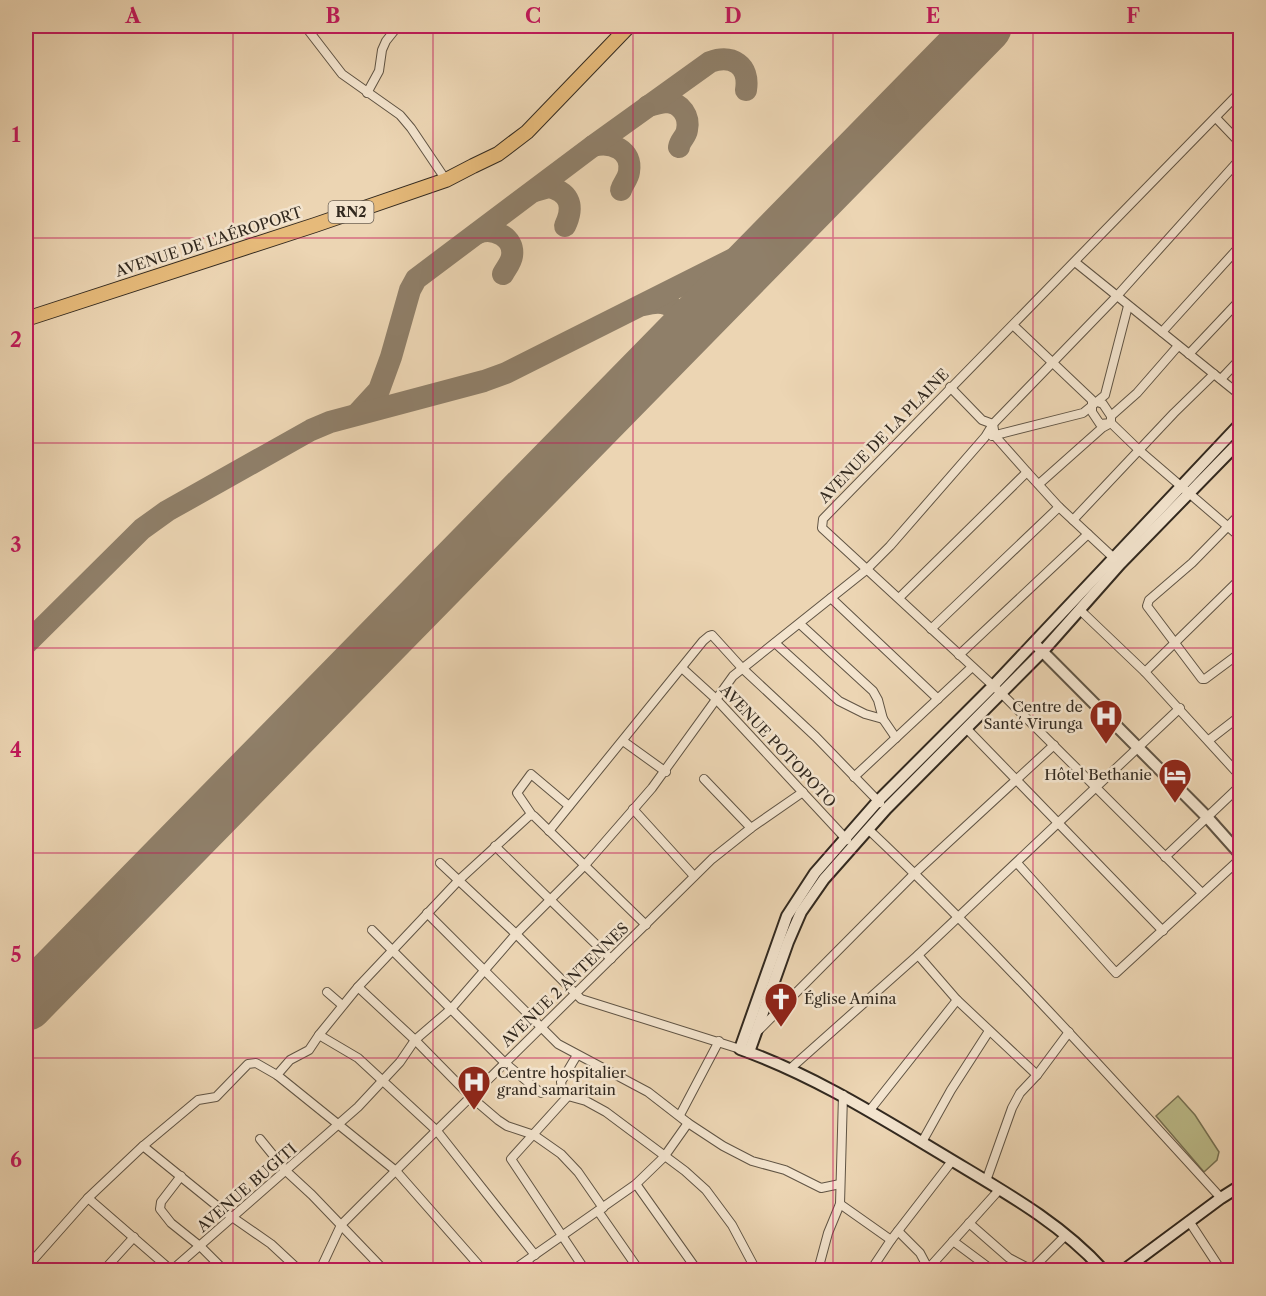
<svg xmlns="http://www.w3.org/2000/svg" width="1266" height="1296" font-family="'Libre Caslon Text',serif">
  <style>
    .green { fill: #bcbc8a; stroke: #777254; stroke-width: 1.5 }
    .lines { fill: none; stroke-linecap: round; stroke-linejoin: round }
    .taxiway { stroke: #8f7f69; stroke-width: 22 }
    .runway { stroke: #8f7f69; stroke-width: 54 }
    .minor-casing { stroke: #605444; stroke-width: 10 }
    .tertiary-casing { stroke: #605444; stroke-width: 14 }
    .secondary-casing { stroke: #32291f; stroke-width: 14 }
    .trunk-casing { stroke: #32291f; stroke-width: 16 }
    .minor { stroke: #f3e4ce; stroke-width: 8 }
    .tertiary { stroke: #f3e4ce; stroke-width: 10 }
    .secondary { stroke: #f3e4ce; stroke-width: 10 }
    .trunk { stroke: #e6ba7a; stroke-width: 14 }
    .grid { fill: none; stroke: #c2185b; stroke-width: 1.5; stroke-opacity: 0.55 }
    .labels { text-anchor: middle; stroke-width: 5; stroke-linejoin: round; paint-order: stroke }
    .shield { fill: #f3e4ce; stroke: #6c6154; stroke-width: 1.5 }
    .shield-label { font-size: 14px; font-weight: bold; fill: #32291f }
    .street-label { font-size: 15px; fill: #32291f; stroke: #f3e4ce }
    .poi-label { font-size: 15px; fill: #32291f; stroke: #f3e4ce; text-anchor: end }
    .neatline { fill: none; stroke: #c2185b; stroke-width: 2 }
    .grid-label { font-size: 20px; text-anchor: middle; font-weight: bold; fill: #c2185b }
  </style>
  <rect width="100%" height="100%" fill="#ecd5b3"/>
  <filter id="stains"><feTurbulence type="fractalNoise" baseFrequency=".00333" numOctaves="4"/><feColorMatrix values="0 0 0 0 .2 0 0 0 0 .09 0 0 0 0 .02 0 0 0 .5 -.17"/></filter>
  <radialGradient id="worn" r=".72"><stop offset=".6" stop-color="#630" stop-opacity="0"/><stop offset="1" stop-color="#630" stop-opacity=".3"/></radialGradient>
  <path class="green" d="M 1178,1096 L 1195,1115 L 1219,1152 L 1217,1160 L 1204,1172 L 1156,1116 Z"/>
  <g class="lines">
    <g class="taxiway">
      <path d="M 648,106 C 654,105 661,102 667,102 C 681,103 690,116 687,130 C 686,137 680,140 679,147"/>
      <path d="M 593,146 C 611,141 633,150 629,172 C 628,179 623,183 621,190"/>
      <path d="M 535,191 L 549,187 C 571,193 574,207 565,226"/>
      <path d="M 478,233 C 493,227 515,237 512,256 C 511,263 506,268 503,274"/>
      <path d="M 644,305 C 673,297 685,313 676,341"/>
      <path d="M 357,414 L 379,390 L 391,357 L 410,290 L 416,279 L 593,146 L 710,62 C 732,54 750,65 746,90"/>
      <path d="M 26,644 L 142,529 L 167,511 L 311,430 L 330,422 L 484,381 L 506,373 L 765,243 L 784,230"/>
    </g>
    <path class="runway" d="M 26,1004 L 985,26"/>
    <g class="minor-casing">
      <g id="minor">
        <path d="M 305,26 L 342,74 L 400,115 L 411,128 L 446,180"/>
        <path d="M 367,93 L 379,71 L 382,50 L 386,41 L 398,26"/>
        <path d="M 1216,118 L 1240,143"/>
        <path d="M 1075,262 L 1240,395"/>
        <path d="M 1014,326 L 1092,400 L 1092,412 L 1100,424 L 1111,423 L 1140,451 L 1240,537"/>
        <path d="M 1162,332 L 1240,246"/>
        <path d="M 1189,354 L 1240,300"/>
        <path d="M 1221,379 L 1240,359"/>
        <path d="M 950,387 L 982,420 L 993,424 L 995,436 L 1027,472 L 1059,507 L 1117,561"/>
        <path d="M 1098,402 L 1103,404 L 1111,416"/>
        <path d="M 992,436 L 1083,413 L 1105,395 L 1128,306"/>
        <path d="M 1039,484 L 1102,428 L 1111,423 L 1111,416 L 1137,393 L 1178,346"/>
        <path d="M 1240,514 L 1192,563 L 1149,600 L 1147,606 L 1202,679 L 1205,679 L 1240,653"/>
        <path d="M 1073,520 L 1174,413 L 1214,374"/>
        <path d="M 831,598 L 938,699"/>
        <path d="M 899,598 L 1027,472"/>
        <path d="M 1080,610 L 1145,672 L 1240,776"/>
        <path d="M 800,624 L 873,691 L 878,700 L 883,719 L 896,738"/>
        <path d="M 931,629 L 1059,507"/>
        <path d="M 775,643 L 839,701 L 865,714 L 883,719"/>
        <path d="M 959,655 L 1088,534"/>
        <path d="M 682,668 L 716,699 L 847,840"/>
        <path d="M 1145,672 L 1240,579"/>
        <path d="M 966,728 L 1163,931"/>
        <path d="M 1209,740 L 1240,716"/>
        <path d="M 623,741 L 666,772"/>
        <path d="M 854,777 L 972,667"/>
        <path d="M 704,779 L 751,828"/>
        <path d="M 633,809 L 694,876"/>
        <path d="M 532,815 L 517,793 L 531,774 L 569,806"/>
        <path d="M 868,829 C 992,946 1106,1072 1221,1198"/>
        <path d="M 549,831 L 703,641 L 709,636 L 712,635 L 742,668 L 816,737 L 880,803"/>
        <path d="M 495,846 L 611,959"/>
        <path d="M 1165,857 L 1240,786"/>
        <path d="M 440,863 L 516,934 L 581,999 L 740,1049"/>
        <path d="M 1017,863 L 1116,973 L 1240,859"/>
        <path d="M 1202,893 L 1000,692 L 822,528 L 823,519 L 1240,92"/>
        <path d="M 427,913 L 558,1044 L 648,1092 L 688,1123 L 723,1146 L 752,1161 L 785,1170 L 821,1188 L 840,1184"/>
        <path d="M 372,930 L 505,1063 L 541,1093"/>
        <path d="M 918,955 L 957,1000 L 1037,1075"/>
        <path d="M 358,987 L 415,1040 L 471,1097 L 498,1120 L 507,1126 L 534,1135 L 561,1154 L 578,1172 L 603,1208"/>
        <path d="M 327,992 L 342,1005"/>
        <path d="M 759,1030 L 915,873 L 1054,745"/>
        <path d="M 319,1035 L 358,1058 L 437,1131 L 535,1255"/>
        <path d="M 577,1055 L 561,1082 L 562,1088 L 568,1096 L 586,1101 L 606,1112 L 685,1171 L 706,1190 L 732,1225 L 756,1270"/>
        <path d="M 791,1068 L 918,955 L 1180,708"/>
        <path d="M 277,1075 L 290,1060 L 309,1050 L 319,1035 L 358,987 L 459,880 L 530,815 L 534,816 L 646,925"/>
        <path d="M 568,1096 L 511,1159 L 585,1270"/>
        <path d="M 870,1110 L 957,1000"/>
        <path d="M 680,1115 L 719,1041"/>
        <path d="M 260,1139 L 286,1171 L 312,1195 L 384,1270"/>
        <path d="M 922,1142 L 951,1090 L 989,1031"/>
        <path d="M 143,1146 L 198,1100 L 216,1097 L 248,1064 L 256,1063 L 277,1075 L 396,1171 L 483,1270"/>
        <path d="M 181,1176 L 161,1202 L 160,1209 L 171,1223 L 201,1247 L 224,1270"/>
        <path d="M 986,1181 L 1012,1108 L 1020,1093 L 1037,1075 L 1069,1032"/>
        <path d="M 636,1184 L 697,1270"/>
        <path d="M 88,1198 L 143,1146 L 222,1210 L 271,1244 L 299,1270"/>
        <path d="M 840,1204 L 891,1240"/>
        <path d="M 598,1211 L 639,1270"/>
        <path d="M 1189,1221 L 1221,1270"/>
        <path d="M 969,1223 L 1009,1258 L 1032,1270"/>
        <path d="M 898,1231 L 920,1253 L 929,1270"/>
        <path d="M 953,1241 L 992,1270 L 996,1269 L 998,1270"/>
        <path d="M 527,1261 L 534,1270"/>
        <path d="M 26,1268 L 88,1198 L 171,1270"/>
        <path d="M 928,1269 L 999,1190"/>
        <path d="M 104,1270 L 134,1237"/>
        <path d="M 172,1270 L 358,1107 L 400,1062 L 415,1040 L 451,1009 L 516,934 L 585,865 L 652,788 L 733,676 L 866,570 L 890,546 L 985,437 L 993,424 L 1116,297 L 1240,159"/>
        <path d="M 320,1270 L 341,1225 L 366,1200 L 712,859 L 751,828 L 803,792"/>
        <path d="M 513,1270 L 636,1184 L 664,1157 L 688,1123"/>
        <path d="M 818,1270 L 828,1233 L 840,1204 L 843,1095"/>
        <path d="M 871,1270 L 891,1240 L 952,1161"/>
        <path d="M 1031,1270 L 1066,1235"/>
      </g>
    </g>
    <g class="tertiary-casing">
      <path id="tertiary" d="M 1034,643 L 1207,817 L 1240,854"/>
    </g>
    <g class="secondary-casing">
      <g id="secondary">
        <path d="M 749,1052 L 788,942 L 801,912 L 824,879 L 886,809 L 1043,651 L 1120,564 L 1240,441"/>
        <path d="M 1103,1270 C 1059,1221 999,1189 943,1155 C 878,1116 813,1075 740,1049 L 787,916 L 815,873 L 878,801 L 993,686 L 1240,424"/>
        <path d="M 1124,1270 L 1221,1198 L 1240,1186"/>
      </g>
    </g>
    <g class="trunk-casing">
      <path id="trunk" d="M 26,319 L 315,225 L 446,180 L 473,166 L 498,154 L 527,132 L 629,26"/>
    </g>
    <use href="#minor" class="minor"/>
    <use href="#tertiary" class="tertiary"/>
    <use href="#secondary" class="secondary"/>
    <use href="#trunk" class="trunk"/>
  </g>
  <path class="grid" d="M 233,26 L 233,1270M 433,26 L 433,1270M 633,26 L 633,1270M 833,26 L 833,1270M 1033,26 L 1033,1270M 26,238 L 1240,238M 26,443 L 1240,443M 26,648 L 1240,648M 26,853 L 1240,853M 26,1058 L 1240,1058"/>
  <defs>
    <g id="hospital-pin" transform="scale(1.725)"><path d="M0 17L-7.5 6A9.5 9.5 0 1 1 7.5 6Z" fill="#8f2418" stroke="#f3e4ce"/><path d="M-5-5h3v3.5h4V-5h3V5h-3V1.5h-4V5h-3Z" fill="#fff"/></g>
    <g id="hotel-pin" transform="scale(1.725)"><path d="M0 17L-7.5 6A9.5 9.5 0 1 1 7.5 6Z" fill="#8f2418" stroke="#f3e4ce"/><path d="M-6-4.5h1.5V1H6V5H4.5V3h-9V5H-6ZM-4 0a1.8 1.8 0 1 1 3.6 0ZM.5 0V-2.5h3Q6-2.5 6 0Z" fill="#fff"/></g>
    <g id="church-pin" transform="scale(1.725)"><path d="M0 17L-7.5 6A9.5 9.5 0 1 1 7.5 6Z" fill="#8f2418" stroke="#f3e4ce"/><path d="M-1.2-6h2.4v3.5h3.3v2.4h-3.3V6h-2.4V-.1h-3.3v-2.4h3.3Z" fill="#fff"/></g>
  </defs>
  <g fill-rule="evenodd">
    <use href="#hospital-pin" x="1106" y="716"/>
    <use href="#hotel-pin" x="1175" y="775"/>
    <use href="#church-pin" x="781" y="999"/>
    <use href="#hospital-pin" x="474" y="1082"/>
  </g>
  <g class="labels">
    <rect class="shield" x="328.5" y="201" width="45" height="22" rx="4.5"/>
    <g class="shield-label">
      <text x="351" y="217">RN2</text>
    </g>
    <g class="street-label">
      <text transform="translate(209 242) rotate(-18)" y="5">AVENUE DE L'AÉROPORT</text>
      <text transform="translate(884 436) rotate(-46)" y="5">AVENUE DE LA PLAINE</text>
      <text transform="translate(778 746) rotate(47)" y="5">AVENUE POTOPOTO</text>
      <text transform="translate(565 985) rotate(-44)" y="5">AVENUE 2 ANTENNES</text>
      <text transform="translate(247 1188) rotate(-41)" y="5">AVENUE BUGITI</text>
    </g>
    <g class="poi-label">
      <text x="1083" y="712">Centre de<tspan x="1083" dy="17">Santé Virunga</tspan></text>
      <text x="1152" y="780">Hôtel Bethanie</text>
      <text x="804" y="1004" text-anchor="start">Église Amina</text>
      <text x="497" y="1078" text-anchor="start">Centre hospitalier<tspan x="497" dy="17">grand samaritain</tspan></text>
    </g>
  </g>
  <rect width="1266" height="1296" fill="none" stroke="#ecd5b3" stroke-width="66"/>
  <rect x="33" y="33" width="1200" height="1230" class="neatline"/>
  <g class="grid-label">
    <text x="133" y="23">A</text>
    <text x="333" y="23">B</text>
    <text x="533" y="23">C</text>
    <text x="733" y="23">D</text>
    <text x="933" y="23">E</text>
    <text x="1133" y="23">F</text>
    <text x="16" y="142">1</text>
    <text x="16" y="347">2</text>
    <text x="16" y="552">3</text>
    <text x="16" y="757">4</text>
    <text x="16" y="962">5</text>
    <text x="16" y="1167">6</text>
  </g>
  <rect width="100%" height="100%" filter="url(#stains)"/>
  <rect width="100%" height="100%" fill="url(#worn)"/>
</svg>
